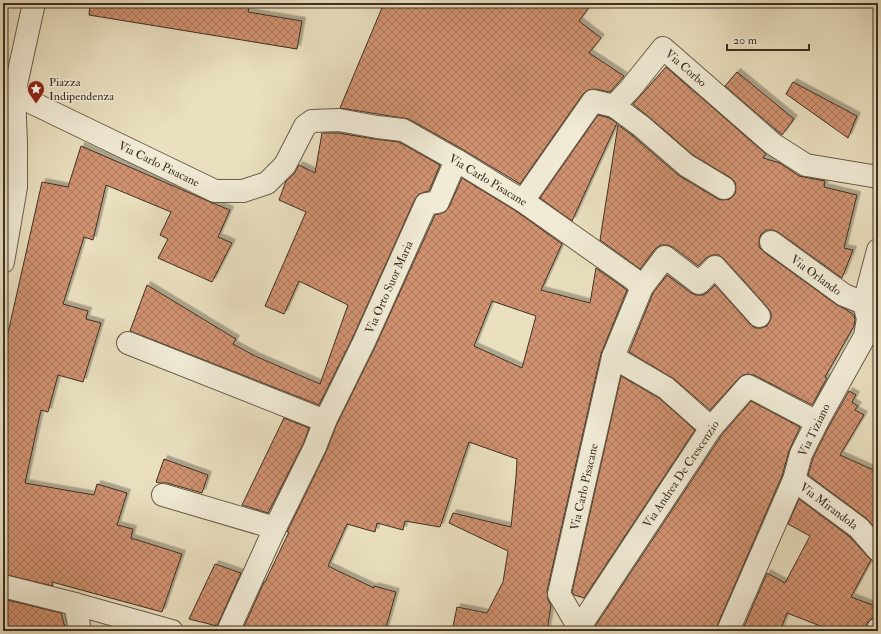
<svg xmlns="http://www.w3.org/2000/svg" width="881" height="634" font-family="'IM FELL Double Pica',serif">
  <style>
    .building { fill: url(#building-cross-hatch); stroke: #3c3023; fill-rule: evenodd; filter: url(#shadow) }
    .lines { fill: none; stroke-linecap: round; stroke-linejoin: round }
    .minor-casing { stroke: #685c4a; stroke-width: 24 }
    .minor { stroke: #f1ebd6; stroke-width: 22 }
    .labels { text-anchor: middle; stroke-width: 3; stroke-linejoin: round; paint-order: stroke }
    .street-label { font-size: 12px; fill: #3c3023; stroke: #f1ebd6 }
    .poi-label { font-size: 12px; fill: #3c3023; stroke: #f1ebd6; text-anchor: start }
  </style>
  <defs>
    <pattern id="building-cross-hatch" width="8" height="8" patternUnits="userSpaceOnUse"><rect width="8" height="8" fill="#d19271"/><path d="M0 0l8 8M0 8l8-8" fill="none" stroke="#ab785c"/></pattern>
    <filter id="shadow"><feDropShadow dx="3.5" dy="-3.5" stdDeviation="0" flood-color="#0004"/></filter>
  </defs>
  <rect width="100%" height="100%" fill="#eae0c0"/>
  <filter id="stains"><feTurbulence type="fractalNoise" baseFrequency=".005" numOctaves="4"/><feColorMatrix values="0 0 0 0 .2 0 0 0 0 .09 0 0 0 0 .02 0 0 0 .5 -.17"/></filter>
  <radialGradient id="worn" r=".72"><stop offset=".6" stop-color="#630" stop-opacity="0"/><stop offset="1" stop-color="#630" stop-opacity=".3"/></radialGradient>
  <g class="building">
    <path d="M 90,3 L 250,3 L 248,12 L 302,21 L 297,49 L 89,15 Z"/>
    <path d="M 384,3 L 592,3 L 579,21 L 601,38 L 589,53 L 624,76 L 610,92 L 595,89 L 588,90 L 583,94 L 520,184 L 462,149 L 409,119 L 340,108 Z"/>
    <path d="M 666,67 L 766,154 L 763,158 L 780,163 L 799,176 L 804,177 L 825,181 L 824,187 L 857,195 L 844,248 L 853,250 L 842,278 L 778,232 L 773,230 L 766,230 L 761,234 L 759,240 L 759,247 L 764,252 L 837,305 L 847,310 L 854,315 L 855,319 L 854,326 L 825,377 L 827,378 L 812,405 L 754,375 L 748,374 L 743,375 L 739,378 L 710,410 L 674,379 L 629,352 L 653,293 L 667,275 L 691,293 L 696,295 L 703,295 L 708,292 L 715,285 L 750,324 L 755,328 L 761,328 L 767,326 L 771,319 L 771,313 L 768,308 L 724,259 L 719,255 L 712,255 L 706,258 L 698,266 L 673,247 L 667,245 L 661,245 L 655,249 L 640,269 L 600,240 L 618,125 L 633,136 L 678,175 L 718,199 L 723,200 L 730,199 L 735,194 L 736,188 L 735,182 L 731,178 L 693,155 L 649,117 L 633,104 Z"/>
    <path d="M 737,72 L 794,119 L 782,135 L 725,86 Z"/>
    <path d="M 793,82 L 857,116 L 848,138 L 786,94 Z"/>
    <path d="M 598,115 L 609,118 L 617,123 L 572,221 L 540,198 Z"/>
    <path d="M 322,133 L 338,133 L 375,139 L 399,142 L 440,165 L 429,191 L 419,194 L 415,199 L 353,337 L 319,405 L 130,331 L 147,285 L 236,339 L 233,344 L 255,356 L 320,384 L 348,305 L 299,281 L 284,314 L 265,306 L 306,212 L 279,200 L 286,181 L 294,174 L 299,165 L 315,173 Z"/>
    <path d="M 81,146 L 185,191 L 210,202 L 230,210 L 218,237 L 232,243 L 212,282 L 158,258 L 168,239 L 160,235 L 171,212 L 106,185 L 93,240 L 84,237 L 63,304 L 88,311 L 86,319 L 101,323 L 83,382 L 58,375 L 48,412 L 41,410 L 25,483 L 94,495 L 97,484 L 127,493 L 117,525 L 133,529 L 131,538 L 182,554 L 162,612 L 52,582 L 53,586 L 3,574 L 3,355 L 42,182 L 68,187 Z"/>
    <path d="M 462,178 L 516,211 L 562,244 L 541,290 L 590,303 L 596,268 L 627,290 L 601,354 L 547,591 L 548,600 L 551,605 L 547,631 L 452,631 L 457,607 L 487,613 L 503,582 L 508,551 L 449,523 L 453,513 L 511,527 L 516,477 L 517,459 L 469,442 L 440,527 L 405,521 L 403,530 L 377,523 L 375,532 L 347,524 L 328,566 L 374,588 L 374,586 L 396,592 L 385,631 L 242,631 L 264,582 L 265,582 L 289,532 L 287,532 L 326,452 L 336,426 L 375,347 L 435,215 L 445,212 L 449,207 ZM 492,301 L 536,316 L 522,368 L 474,346 Z"/>
    <path d="M 621,376 L 659,398 L 695,430 L 584,598 L 574,595 L 572,592 Z"/>
    <path d="M 849,391 L 856,395 L 852,402 L 858,406 L 855,410 L 864,415 L 840,455 L 878,472 L 878,531 L 866,518 L 808,475 L 813,458 L 828,428 Z"/>
    <path d="M 751,401 L 800,427 L 789,451 L 782,476 L 717,626 L 716,631 L 592,631 L 721,436 Z"/>
    <path d="M 284,418 L 309,428 L 304,442 L 268,513 L 242,505 Z"/>
    <path d="M 164,459 L 208,475 L 202,493 L 167,483 L 159,483 L 156,482 Z"/>
    <path d="M 799,499 L 850,537 L 869,558 L 871,560 L 851,597 L 878,607 L 878,610 L 875,617 L 871,619 L 867,623 L 865,631 L 833,631 L 787,613 L 780,631 L 742,631 L 767,573 L 785,583 L 810,536 L 788,524 Z"/>
    <path d="M 215,564 L 241,573 L 217,626 L 189,619 Z"/>
    <path d="M 3,599 L 61,613 L 66,631 L 3,631 Z"/>
  </g>
  <g class="lines">
    <g class="minor-casing">
      <g id="minor">
        <path d="M 14,94 L 215,191 L 243,191 L 267,183 L 285,165 L 305,126 L 312,121 L 339,120 L 377,127 L 403,130 L 456,160 L 523,201 L 632,278 L 642,287 L 613,357 L 559,594 L 579,628"/>
        <path d="M 614,106 L 641,126 L 686,165 L 724,188"/>
        <path d="M 523,201 L 593,101 L 614,106 L 630,89 L 663,48 L 773,144 L 806,165 L 878,177"/>
        <path d="M 771,242 L 844,295 L 864,303"/>
        <path d="M 3,262 L 16,187 L 16,143 L 14,94 L 34,3"/>
        <path d="M 642,287 L 665,257 L 699,283 L 715,267 L 759,316"/>
        <path d="M 128,343 L 325,421"/>
        <path d="M 613,357 L 666,388 L 711,428"/>
        <path d="M 794,480 L 859,528 L 878,550"/>
        <path d="M 163,495 L 275,528"/>
        <path d="M 3,586 L 75,604 L 172,631"/>
        <path d="M 75,604 L 80,631"/>
        <path d="M 228,631 L 275,528 L 315,447 L 325,421 L 364,342 L 426,204 L 438,202 L 456,160"/>
        <path d="M 577,631 L 711,428 L 748,386 L 758,391 L 817,422"/>
        <path d="M 728,631 L 794,480 L 801,454 L 817,422 L 865,336 L 868,319 L 864,303 L 878,250"/>
        <path d="M 877,631 L 878,629"/>
      </g>
    </g>
    <use href="#minor" class="minor"/>
  </g>
  <defs>
    <g id="sight-pin" transform="scale(0.9)"><path d="M0 17L-7.5 6A9.5 9.5 0 1 1 7.5 6Z" fill="#8f2418" stroke="#f1ebd6"/><path d="M0-6L1.8-2.2L6-1.7L2.9 1.2L3.7 5.4L0 3.3L-3.7 5.4L-2.9 1.2L-6-1.7L-1.8-2.2Z" fill="#fff"/></g>
  </defs>
  <g fill-rule="evenodd">
    <use href="#sight-pin" x="36" y="89"/>
  </g>
  <g class="labels">
    <g class="street-label">
      <text transform="translate(686 68) rotate(41)" y="4">Via Corbo</text>
      <text transform="translate(159 164) rotate(26)" y="4">Via Carlo Pisacane</text>
      <text transform="translate(488 180) rotate(31)" y="4">Via Carlo Pisacane</text>
      <text transform="translate(816 275) rotate(36)" y="4">Via Orlando</text>
      <text transform="translate(389 287) rotate(-66)" y="4">Via Orto Suor Maria</text>
      <text transform="translate(814 430) rotate(-64)" y="4">Via Tiziano</text>
      <text transform="translate(681 474) rotate(-56)" y="4">Via Andrea De Crescenzio</text>
      <text transform="translate(584 487) rotate(-77)" y="4">Via Carlo Pisacane</text>
      <text transform="translate(829 506) rotate(37)" y="4">Via Mirandola</text>
    </g>
    <g class="poi-label">
      <text x="49" y="86">Piazza<tspan x="49" dy="14">Indipendenza</tspan></text>
    </g>
  </g>
  <rect width="881" height="634" fill="none" stroke="#eae0c0" stroke-width="16"/>
  <rect x="4" y="4" width="873" height="626" fill="none" stroke="#3c3023" stroke-width="2"/>
  <rect x="8" y="8" width="865" height="618" fill="none" stroke="#3c3023"/>
  <path d="M727 44v6h82v-6" fill="none" stroke="#3c3023" stroke-width="2"/>
  <text x="733" y="44" font-size="12" fill="#3c3023" stroke="#f1ebd6" stroke-width="3" paint-order="stroke">20 m</text>
  <rect width="100%" height="100%" filter="url(#stains)"/>
  <rect width="100%" height="100%" fill="url(#worn)"/>
</svg>
